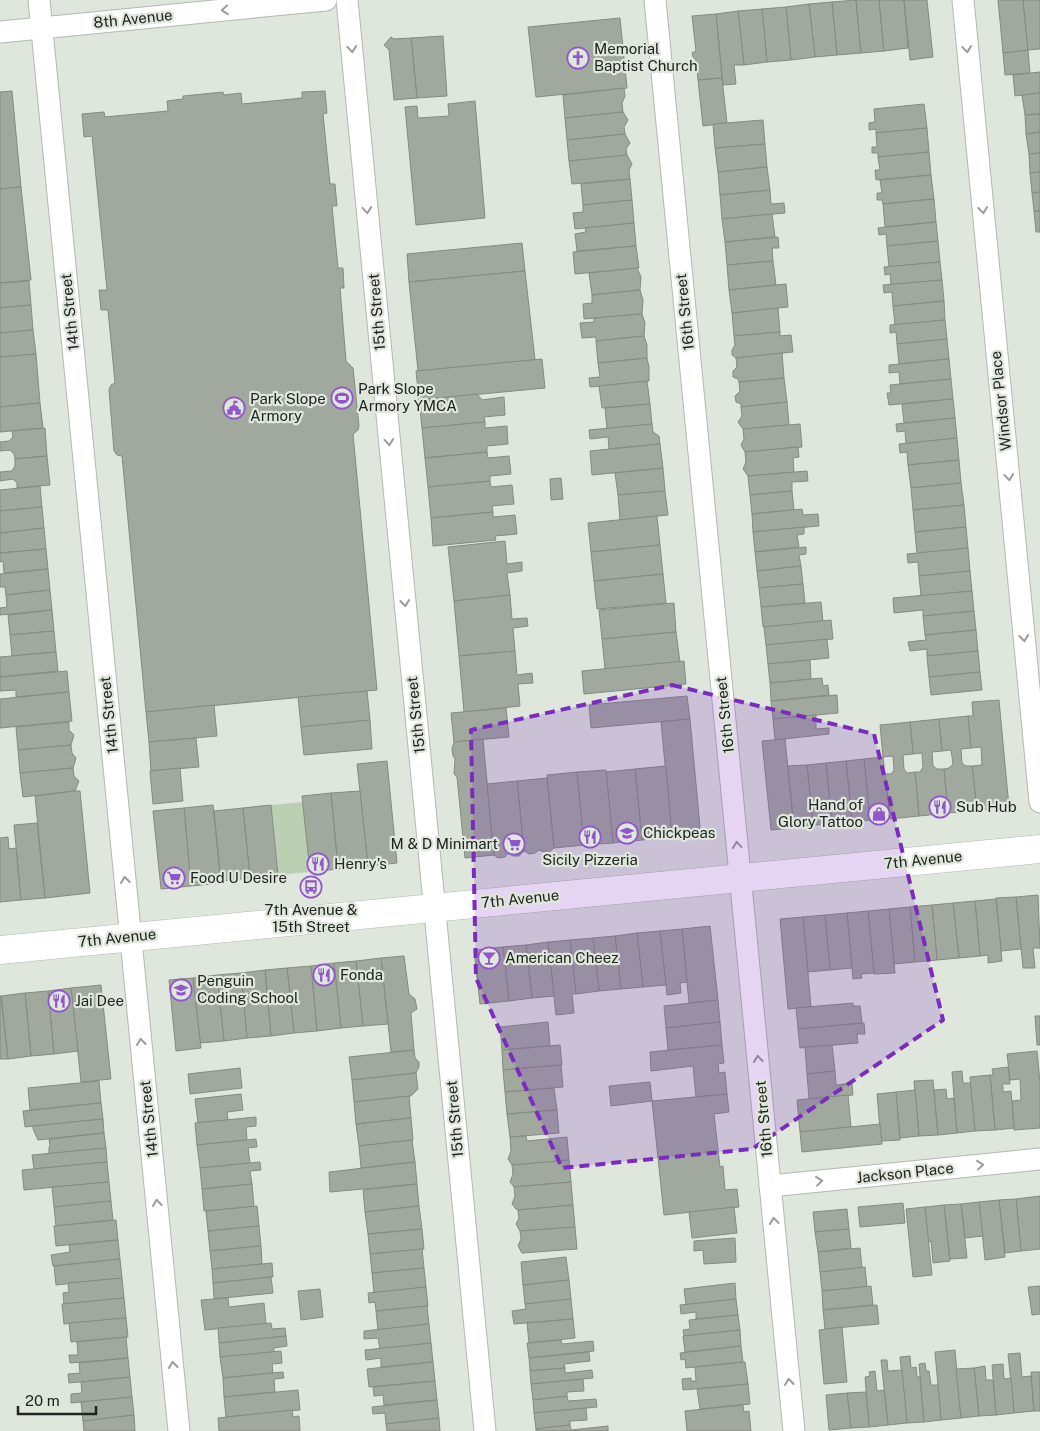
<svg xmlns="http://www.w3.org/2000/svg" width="1040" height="1431" font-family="'Public Sans',sans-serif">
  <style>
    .green { fill: #bbd0b3 }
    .building { fill: #a1a89e; stroke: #848b82 }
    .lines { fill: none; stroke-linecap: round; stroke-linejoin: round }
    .minor-casing { stroke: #b2b9b0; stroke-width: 23 }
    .tertiary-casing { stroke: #b2b9b0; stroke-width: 29 }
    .minor { stroke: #fff; stroke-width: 21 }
    .tertiary { stroke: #fff; stroke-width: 28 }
    .oneway { stroke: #9b9c9b }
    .marked { fill: #7b2cbf; fill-opacity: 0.2; stroke: #7b2cbf; stroke-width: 4; stroke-dasharray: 10 6; stroke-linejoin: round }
    .labels { text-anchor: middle; stroke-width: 4.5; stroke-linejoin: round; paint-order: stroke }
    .street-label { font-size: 15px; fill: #212420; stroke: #dfe6dc }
    .poi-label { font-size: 15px; fill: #212420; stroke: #dfe6dc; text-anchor: start }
  </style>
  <rect width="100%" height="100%" fill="#dfe6dc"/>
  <path class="green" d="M 303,802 L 310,872 L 278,875 L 271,805 Z"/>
  <g class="building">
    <path d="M 856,0 L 861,53 L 837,55 L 832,2 Z"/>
    <path d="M 856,0 L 879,0 L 884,51 L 861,53 Z"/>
    <path d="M 879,0 L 904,0 L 908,48 L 884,51 Z"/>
    <path d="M 904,0 L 927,0 L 933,57 L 910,60 Z"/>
    <path d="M 998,0 L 1023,0 L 1028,50 L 1003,53 Z"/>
    <path d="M 1023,0 L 1040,0 L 1040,49 L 1028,50 Z"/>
    <path d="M 832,2 L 837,55 L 815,57 L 809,4 Z"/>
    <path d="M 809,4 L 815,57 L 791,60 L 786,7 Z"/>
    <path d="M 786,7 L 791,60 L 767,62 L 762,9 Z"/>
    <path d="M 762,9 L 767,62 L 744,65 L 738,11 Z"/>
    <path d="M 738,11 L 744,65 L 734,65 L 736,84 L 723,85 L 716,14 Z"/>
    <path d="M 716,14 L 722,78 L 698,80 L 696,60 L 693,57 L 692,53 L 696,51 L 692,16 Z"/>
    <path d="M 620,18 L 627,88 L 536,97 L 528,27 Z"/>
    <path d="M 443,36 L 447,96 L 417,98 L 411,38 Z"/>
    <path d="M 391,37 L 394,39 L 411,38 L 417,98 L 394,100 L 389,50 L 384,45 Z"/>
    <path d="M 1028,50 L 1030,73 L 1005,75 L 1003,53 Z"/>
    <path d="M 1040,72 L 1040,93 L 1015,96 L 1013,75 Z"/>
    <path d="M 722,78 L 727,123 L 703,126 L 698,80 Z"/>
    <path d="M 624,88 L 625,96 L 622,103 L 623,112 L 565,118 L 563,95 Z"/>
    <path d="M 12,91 L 21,187 L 0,189 L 0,92 Z"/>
    <path d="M 325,91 L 327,113 L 323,114 L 330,184 L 335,184 L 337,206 L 332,206 L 338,268 L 343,268 L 344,288 L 340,288 L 346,361 L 353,368 L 359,426 L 358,430 L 353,434 L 377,690 L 146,712 L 122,456 L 117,455 L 114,451 L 109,390 L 111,385 L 115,383 L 108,310 L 101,310 L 99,290 L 107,290 L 92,136 L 84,137 L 82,114 L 104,112 L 105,117 L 168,111 L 167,101 L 183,99 L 183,96 L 223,92 L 224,95 L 241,93 L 242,104 L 302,98 L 302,92 Z"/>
    <path d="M 1040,93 L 1040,114 L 1025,115 L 1022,95 Z"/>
    <path d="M 475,101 L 485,218 L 416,225 L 405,107 L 417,106 L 418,118 L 449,116 L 448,104 Z"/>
    <path d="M 924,104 L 927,128 L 876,133 L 876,129 L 869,130 L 869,123 L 875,122 L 874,109 Z"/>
    <path d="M 623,112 L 628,120 L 624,127 L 625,134 L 567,140 L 565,118 Z"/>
    <path d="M 1040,114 L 1040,132 L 1026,134 L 1025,115 Z"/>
    <path d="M 763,120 L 765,144 L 715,148 L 713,124 Z"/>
    <path d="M 927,128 L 929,152 L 878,157 L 878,153 L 872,153 L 872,147 L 877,147 L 876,133 Z"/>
    <path d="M 1040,132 L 1040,153 L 1029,154 L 1026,134 Z"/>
    <path d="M 625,134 L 630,143 L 626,149 L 627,155 L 569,161 L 567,140 Z"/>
    <path d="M 765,144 L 767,167 L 718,172 L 715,148 Z"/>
    <path d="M 929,152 L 931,175 L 876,180 L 875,170 L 880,170 L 878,157 Z"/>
    <path d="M 1040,153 L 1040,172 L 1030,173 L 1029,154 Z"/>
    <path d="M 627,155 L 632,164 L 629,170 L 630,179 L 572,184 L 569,161 Z"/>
    <path d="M 767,167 L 770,190 L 720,195 L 718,172 Z"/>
    <path d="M 1040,172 L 1040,192 L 1032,193 L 1030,173 Z"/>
    <path d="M 931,175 L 934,199 L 883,204 L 882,200 L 877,200 L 877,193 L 882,193 L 880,180 Z"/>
    <path d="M 630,179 L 632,200 L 583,205 L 581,184 Z"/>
    <path d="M 21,187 L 31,280 L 0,283 L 0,189 Z"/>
    <path d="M 770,190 L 771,204 L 784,203 L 785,213 L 722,219 L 720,195 Z"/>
    <path d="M 1040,192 L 1040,211 L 1034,211 L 1032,193 Z"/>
    <path d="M 934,199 L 936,222 L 885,227 L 883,204 Z"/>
    <path d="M 632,200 L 634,223 L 575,229 L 573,213 L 583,212 L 583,205 Z"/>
    <path d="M 1034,211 L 1040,211 L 1040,232 L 1036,232 Z"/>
    <path d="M 772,214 L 775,237 L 725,242 L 722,219 Z"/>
    <path d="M 936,222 L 938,241 L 887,246 L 886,234 L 879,235 L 878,228 Z"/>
    <path d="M 634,223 L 636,246 L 577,251 L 575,234 L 586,232 L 585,228 Z"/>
    <path d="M 778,237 L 779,248 L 772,248 L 773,261 L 727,265 L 725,242 Z"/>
    <path d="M 938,241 L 940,262 L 889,267 L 887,246 Z"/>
    <path d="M 522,243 L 525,271 L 409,282 L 407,254 Z"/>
    <path d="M 636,246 L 639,268 L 575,274 L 573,252 Z"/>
    <path d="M 773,261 L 776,285 L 729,290 L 727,265 Z"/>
    <path d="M 940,262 L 942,280 L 891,285 L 890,274 L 885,275 L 884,267 Z"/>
    <path d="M 637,268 L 641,277 L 640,290 L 592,295 L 589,273 Z"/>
    <path d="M 525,271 L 535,360 L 418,371 L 409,282 Z"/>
    <path d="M 942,280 L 944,301 L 893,306 L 892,292 L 884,293 L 883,285 Z"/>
    <path d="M 29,281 L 31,305 L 0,308 L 0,283 Z"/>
    <path d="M 786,284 L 788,307 L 732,313 L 729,290 Z"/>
    <path d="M 640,290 L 643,300 L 642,314 L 584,319 L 583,304 L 592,303 L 592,295 Z"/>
    <path d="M 944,301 L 945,320 L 895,325 L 893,306 Z"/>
    <path d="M 31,305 L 33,330 L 0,333 L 0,308 Z"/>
    <path d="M 778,308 L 780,332 L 734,336 L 732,313 Z"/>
    <path d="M 642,314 L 645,323 L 644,336 L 596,341 L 596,337 L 582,338 L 580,323 L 594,322 L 594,318 Z"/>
    <path d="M 945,320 L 947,339 L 897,344 L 896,332 L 890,333 L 890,325 Z"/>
    <path d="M 33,330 L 36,354 L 0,357 L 0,333 Z"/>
    <path d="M 780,332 L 780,336 L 791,335 L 793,352 L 736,358 L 732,355 L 732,350 L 735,345 L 734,336 Z"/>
    <path d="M 644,336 L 647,345 L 647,358 L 598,363 L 596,341 Z"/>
    <path d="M 947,339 L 949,359 L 899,364 L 897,344 Z"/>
    <path d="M 782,353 L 784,378 L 739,382 L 738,379 L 733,377 L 733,371 L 737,367 L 736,358 Z"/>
    <path d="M 36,354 L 40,403 L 0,407 L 0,357 Z"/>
    <path d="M 647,358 L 649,367 L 649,381 L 590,387 L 589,378 L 600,377 L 598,363 Z"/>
    <path d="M 542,359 L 545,388 L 419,400 L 416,371 Z"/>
    <path d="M 949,359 L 951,379 L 900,384 L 899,372 L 889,373 L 889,365 Z"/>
    <path d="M 784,378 L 787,402 L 741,407 L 741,404 L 736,402 L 735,396 L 740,391 L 739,382 Z"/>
    <path d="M 951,379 L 953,399 L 889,405 L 887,393 L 891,393 L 890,385 Z"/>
    <path d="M 647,381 L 650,404 L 602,408 L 599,386 Z"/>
    <path d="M 477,394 L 482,400 L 504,397 L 505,415 L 484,417 L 485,422 L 422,428 L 419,400 Z"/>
    <path d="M 953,399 L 955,418 L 904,423 L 902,404 Z"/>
    <path d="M 787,402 L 789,425 L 743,429 L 738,422 L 742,416 L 741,407 Z"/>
    <path d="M 40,403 L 43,428 L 0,432 L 0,407 Z"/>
    <path d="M 650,404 L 652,424 L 607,429 L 605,408 Z"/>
    <path d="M 955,418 L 957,438 L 906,444 L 905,431 L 897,432 L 896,424 Z"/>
    <path d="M 485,422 L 485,428 L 507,426 L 508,444 L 487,446 L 487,452 L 425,458 L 422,428 Z"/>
    <path d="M 652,424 L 653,432 L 659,436 L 660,444 L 609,449 L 608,437 L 590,439 L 589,430 Z"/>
    <path d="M 800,424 L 802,447 L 745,452 L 741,445 L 744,439 L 743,429 Z"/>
    <path d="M 45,428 L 47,456 L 15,459 L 14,454 L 10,450 L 0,451 L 0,442 L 9,441 L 13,437 L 12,431 Z"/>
    <path d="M 957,438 L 959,460 L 908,465 L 907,452 L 900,453 L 899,444 Z"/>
    <path d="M 660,444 L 663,468 L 592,475 L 590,451 Z"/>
    <path d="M 798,447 L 799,457 L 793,458 L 794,472 L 748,476 L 743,469 L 746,462 L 745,452 Z"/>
    <path d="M 487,452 L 488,458 L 509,456 L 511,474 L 490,476 L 490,481 L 428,487 L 425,458 Z"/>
    <path d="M 47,456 L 50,485 L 17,488 L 17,483 L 13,479 L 0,481 L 0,472 L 12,471 L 15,466 L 15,459 Z"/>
    <path d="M 959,460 L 961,483 L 911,488 L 908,465 Z"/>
    <path d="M 663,468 L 665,491 L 618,495 L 615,473 Z"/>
    <path d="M 807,471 L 808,481 L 792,482 L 792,491 L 750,495 L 748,476 Z"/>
    <path d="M 561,478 L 563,499 L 551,500 L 550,479 Z"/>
    <path d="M 490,481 L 491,487 L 512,485 L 514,504 L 492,506 L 493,512 L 431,518 L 428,487 Z"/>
    <path d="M 961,483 L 964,505 L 913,510 L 911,488 Z"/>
    <path d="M 40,486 L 42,507 L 0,511 L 0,490 Z"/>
    <path d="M 665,491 L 668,515 L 620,520 L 618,495 Z"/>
    <path d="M 792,491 L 794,510 L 752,514 L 750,495 Z"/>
    <path d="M 964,505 L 966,527 L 915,532 L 913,510 Z"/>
    <path d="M 42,507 L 44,528 L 0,533 L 0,511 Z"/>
    <path d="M 802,509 L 803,515 L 818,514 L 819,526 L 753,532 L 752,514 Z"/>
    <path d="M 493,512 L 493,517 L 515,515 L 517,534 L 495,536 L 496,540 L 433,546 L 431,518 Z"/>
    <path d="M 657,516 L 660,545 L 591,552 L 588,523 Z"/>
    <path d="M 804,527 L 804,534 L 797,535 L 799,547 L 755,552 L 753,532 Z"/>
    <path d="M 966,527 L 968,548 L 917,554 L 915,532 Z"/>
    <path d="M 44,528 L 46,549 L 0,553 L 0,533 Z"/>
    <path d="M 505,541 L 507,564 L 522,562 L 522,571 L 507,573 L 510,595 L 454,601 L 448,547 Z"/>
    <path d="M 660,545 L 663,574 L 594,581 L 591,552 Z"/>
    <path d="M 806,547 L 806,554 L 799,555 L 801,566 L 757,571 L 755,552 Z"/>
    <path d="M 968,548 L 970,571 L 919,576 L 918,562 L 908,563 L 907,554 Z"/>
    <path d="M 46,549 L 48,569 L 4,573 L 3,561 L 0,562 L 0,553 Z"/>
    <path d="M 801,566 L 803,584 L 759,588 L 757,571 Z"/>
    <path d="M 48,569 L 50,590 L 6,595 L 5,587 L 0,587 L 0,574 Z"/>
    <path d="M 970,571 L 972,591 L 921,596 L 919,576 Z"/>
    <path d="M 663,574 L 666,603 L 597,609 L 594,581 Z"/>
    <path d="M 803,584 L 805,603 L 761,607 L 759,588 Z"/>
    <path d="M 50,590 L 52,610 L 0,615 L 0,608 L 7,607 L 6,595 Z"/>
    <path d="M 972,591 L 974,611 L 923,616 L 923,610 L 894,613 L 893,598 Z"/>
    <path d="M 510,595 L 512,619 L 527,618 L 528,626 L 513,628 L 515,651 L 459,656 L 454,601 Z"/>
    <path d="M 821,602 L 823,622 L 763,627 L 761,607 Z"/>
    <path d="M 674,603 L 676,632 L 602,639 L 599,610 Z"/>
    <path d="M 52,610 L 54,631 L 10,635 L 8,615 Z"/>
    <path d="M 974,611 L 976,630 L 925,635 L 923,616 Z"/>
    <path d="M 831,620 L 833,639 L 766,645 L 764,627 Z"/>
    <path d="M 976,630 L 978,651 L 927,656 L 927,649 L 910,651 L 908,642 L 926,640 L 925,635 Z"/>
    <path d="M 54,631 L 56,652 L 12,656 L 10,635 Z"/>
    <path d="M 676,632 L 680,662 L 605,669 L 602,639 Z"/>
    <path d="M 827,639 L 829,658 L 768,664 L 766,645 Z"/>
    <path d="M 515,651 L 517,675 L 532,673 L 533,683 L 518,684 L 520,706 L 464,712 L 459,656 Z"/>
    <path d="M 978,651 L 980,672 L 929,677 L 927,656 Z"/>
    <path d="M 56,652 L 58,671 L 0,677 L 0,657 Z"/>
    <path d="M 810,660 L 811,679 L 770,683 L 768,664 Z"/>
    <path d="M 684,661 L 686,684 L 584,694 L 582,671 Z"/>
    <path d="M 67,671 L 69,692 L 16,697 L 16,690 L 0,691 L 0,677 Z"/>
    <path d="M 980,672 L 982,690 L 931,695 L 929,677 Z"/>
    <path d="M 822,678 L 823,686 L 828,685 L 829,695 L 771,701 L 770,683 Z"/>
    <path d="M 367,691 L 370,720 L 301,727 L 298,697 Z"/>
    <path d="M 69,692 L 72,721 L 0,728 L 0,699 Z"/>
    <path d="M 837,695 L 838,713 L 773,719 L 771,701 Z"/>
    <path d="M 687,696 L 690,719 L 591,728 L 589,705 Z"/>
    <path d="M 999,700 L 1009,807 L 977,810 L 972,766 L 982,765 L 981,747 L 971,748 L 968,716 L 973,716 L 972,702 Z"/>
    <path d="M 214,705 L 217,736 L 149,742 L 146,712 Z"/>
    <path d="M 506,708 L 509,737 L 454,742 L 451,713 Z"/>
    <path d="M 816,715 L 816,729 L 829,728 L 829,734 L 775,740 L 773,719 Z"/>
    <path d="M 968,716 L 971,748 L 961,749 L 962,763 L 966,766 L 972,766 L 977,810 L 948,813 L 944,769 L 949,768 L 953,764 L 951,750 L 942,751 L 939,719 Z"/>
    <path d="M 690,719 L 700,827 L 695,835 L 672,837 L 661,722 Z"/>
    <path d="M 939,719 L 942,751 L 932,752 L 933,766 L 937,769 L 944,769 L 948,813 L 919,816 L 915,772 L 920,772 L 923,767 L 922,753 L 913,754 L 910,722 Z"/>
    <path d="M 370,720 L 372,749 L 304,755 L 301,727 Z"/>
    <path d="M 69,722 L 69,730 L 74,735 L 71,745 L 18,750 L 16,727 Z"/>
    <path d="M 910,722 L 913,754 L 903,755 L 904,769 L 907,773 L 915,772 L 919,816 L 890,819 L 885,774 L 891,774 L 894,770 L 893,756 L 883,757 L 880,725 Z"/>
    <path d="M 196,738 L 199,767 L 151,771 L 149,742 Z"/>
    <path d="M 483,739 L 494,855 L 465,858 L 457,777 L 454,774 L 455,759 L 453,756 L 452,749 L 454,742 Z"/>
    <path d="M 785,739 L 794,828 L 771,830 L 762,741 Z"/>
    <path d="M 71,745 L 72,753 L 76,758 L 73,768 L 20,773 L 18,750 Z"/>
    <path d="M 883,757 L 890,818 L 870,820 L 864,759 Z"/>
    <path d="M 864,759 L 870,820 L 852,822 L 846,761 Z"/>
    <path d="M 387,761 L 397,863 L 368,866 L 357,764 Z"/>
    <path d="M 846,761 L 852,822 L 832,824 L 826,763 Z"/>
    <path d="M 826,763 L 832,824 L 813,825 L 807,765 Z"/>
    <path d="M 807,765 L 813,825 L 794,828 L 788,766 Z"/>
    <path d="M 666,766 L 672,837 L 642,840 L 635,769 Z"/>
    <path d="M 73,768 L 74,776 L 79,781 L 75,791 L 23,797 L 20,773 Z"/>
    <path d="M 180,768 L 183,801 L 153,804 L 150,771 Z"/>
    <path d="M 635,769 L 642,840 L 613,843 L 606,772 Z"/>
    <path d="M 606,770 L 613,843 L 584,845 L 577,772 Z"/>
    <path d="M 577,772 L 584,845 L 554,848 L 547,775 Z"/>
    <path d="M 547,778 L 554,848 L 549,852 L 544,852 L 539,850 L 535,853 L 529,854 L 524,851 L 517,781 Z"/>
    <path d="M 517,781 L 524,851 L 519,856 L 513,856 L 510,854 L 507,854 L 505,857 L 498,858 L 494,855 L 487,784 Z"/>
    <path d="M 75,791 L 80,791 L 90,893 L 45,898 L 35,796 Z"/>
    <path d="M 360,791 L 368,866 L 338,869 L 331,793 Z"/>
    <path d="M 331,793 L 338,869 L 310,872 L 302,796 Z"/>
    <path d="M 213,805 L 221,883 L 191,886 L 184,808 Z"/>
    <path d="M 271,805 L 278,875 L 274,880 L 269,881 L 266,877 L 264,877 L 260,882 L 254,882 L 250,878 L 243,808 Z"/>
    <path d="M 184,808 L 191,886 L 161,889 L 153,811 Z"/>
    <path d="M 243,808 L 250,878 L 221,881 L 214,811 Z"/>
    <path d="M 37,823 L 45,898 L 21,900 L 14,825 Z"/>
    <path d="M 8,837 L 9,849 L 16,848 L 21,900 L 0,902 L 0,838 Z"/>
    <path d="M 1038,895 L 1040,948 L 1033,948 L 1035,968 L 1023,968 L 1016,897 Z"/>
    <path d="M 1016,897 L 1021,949 L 1001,951 L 996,898 Z"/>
    <path d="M 996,899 L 1002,961 L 988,963 L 988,955 L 980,956 L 975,901 Z"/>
    <path d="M 975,901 L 980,956 L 959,958 L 953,903 Z"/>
    <path d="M 953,903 L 959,958 L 937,960 L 932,905 Z"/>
    <path d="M 932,905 L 937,960 L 915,962 L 910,907 Z"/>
    <path d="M 910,907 L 915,962 L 894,964 L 889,909 Z"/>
    <path d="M 889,909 L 895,973 L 874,974 L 868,911 Z"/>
    <path d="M 868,911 L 874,973 L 861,974 L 862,978 L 853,979 L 847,913 Z"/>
    <path d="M 847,913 L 852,968 L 830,970 L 825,915 Z"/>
    <path d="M 825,915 L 830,970 L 808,972 L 803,917 Z"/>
    <path d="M 803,917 L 811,1007 L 788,1009 L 780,919 Z"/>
    <path d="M 710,926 L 718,1000 L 689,1003 L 682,929 Z"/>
    <path d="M 682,929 L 687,982 L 680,983 L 681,993 L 667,995 L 660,931 Z"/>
    <path d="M 660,931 L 666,985 L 643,987 L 637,933 Z"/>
    <path d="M 637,933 L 643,987 L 621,989 L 615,936 Z"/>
    <path d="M 615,936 L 621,989 L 599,991 L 593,938 Z"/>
    <path d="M 593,938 L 599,991 L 576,994 L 570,940 Z"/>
    <path d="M 570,940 L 576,994 L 572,994 L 574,1013 L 556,1015 L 548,942 Z"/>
    <path d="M 548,942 L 554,996 L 532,998 L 526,945 Z"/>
    <path d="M 526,945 L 532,998 L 509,1001 L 503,947 Z"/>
    <path d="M 503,947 L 509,1001 L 480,1004 L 474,950 Z"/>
    <path d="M 404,956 L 409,994 L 415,999 L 417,1009 L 411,1013 L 414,1050 L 391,1052 L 381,958 Z"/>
    <path d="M 381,958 L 388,1024 L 363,1026 L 356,961 Z"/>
    <path d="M 356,961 L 363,1026 L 341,1028 L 334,963 Z"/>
    <path d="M 334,963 L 341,1028 L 317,1031 L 311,966 Z"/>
    <path d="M 311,966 L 317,1031 L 294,1033 L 287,968 Z"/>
    <path d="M 287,968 L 294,1033 L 271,1036 L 265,970 Z"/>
    <path d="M 265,970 L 271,1036 L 247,1038 L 241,973 Z"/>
    <path d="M 241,973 L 247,1038 L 224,1041 L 217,975 Z"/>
    <path d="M 217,975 L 224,1041 L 200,1043 L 193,978 Z"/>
    <path d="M 193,978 L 201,1048 L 176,1051 L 169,980 Z"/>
    <path d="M 101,985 L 111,1079 L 81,1082 L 71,988 Z"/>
    <path d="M 71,988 L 78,1051 L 54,1054 L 48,991 Z"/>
    <path d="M 48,991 L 54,1054 L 31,1056 L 25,993 Z"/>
    <path d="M 25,993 L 31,1056 L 8,1059 L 1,996 Z"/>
    <path d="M 0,996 L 1,996 L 8,1059 L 0,1059 Z"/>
    <path d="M 718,1000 L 720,1022 L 666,1028 L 664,1006 Z"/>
    <path d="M 853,1003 L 853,1006 L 860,1006 L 862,1023 L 798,1029 L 796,1008 Z"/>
    <path d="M 1035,1016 L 1040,1016 L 1040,1045 L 1037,1045 Z"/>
    <path d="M 548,1022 L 550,1046 L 502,1050 L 500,1027 Z"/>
    <path d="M 720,1022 L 722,1045 L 668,1050 L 666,1028 Z"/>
    <path d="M 864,1023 L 865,1034 L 857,1034 L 858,1043 L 800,1048 L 798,1029 Z"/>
    <path d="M 560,1045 L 562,1065 L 503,1070 L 502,1050 Z"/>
    <path d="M 722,1045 L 724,1063 L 718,1064 L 719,1073 L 725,1072 L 727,1094 L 696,1097 L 693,1066 L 651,1071 L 650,1052 Z"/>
    <path d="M 832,1045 L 835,1071 L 807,1074 L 805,1047 Z"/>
    <path d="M 414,1050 L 415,1058 L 419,1062 L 419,1067 L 416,1073 L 352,1080 L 349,1057 Z"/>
    <path d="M 1037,1051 L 1040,1082 L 1040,1128 L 1014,1130 L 1012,1101 L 1021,1100 L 1020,1079 L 1010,1080 L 1007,1054 Z"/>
    <path d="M 561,1065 L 563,1087 L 505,1092 L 503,1070 Z"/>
    <path d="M 1008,1067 L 1010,1084 L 1002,1084 L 1003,1087 L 1003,1092 L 1011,1091 L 1014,1128 L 995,1130 L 990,1075 L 993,1075 L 992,1069 Z"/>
    <path d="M 240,1068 L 242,1088 L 190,1094 L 188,1074 Z"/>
    <path d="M 835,1071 L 836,1085 L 852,1083 L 853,1095 L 809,1099 L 807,1074 Z"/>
    <path d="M 962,1071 L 963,1083 L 971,1083 L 975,1131 L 957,1133 L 952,1072 Z"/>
    <path d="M 416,1073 L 418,1089 L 411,1096 L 354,1102 L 352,1080 Z"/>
    <path d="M 990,1075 L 995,1130 L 975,1131 L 970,1077 Z"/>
    <path d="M 933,1080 L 938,1135 L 919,1136 L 914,1081 Z"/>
    <path d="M 99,1081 L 101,1103 L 30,1110 L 28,1088 Z"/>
    <path d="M 650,1082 L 652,1101 L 611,1106 L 609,1086 Z"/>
    <path d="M 554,1088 L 557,1110 L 507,1114 L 505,1092 Z"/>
    <path d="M 946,1089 L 947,1099 L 954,1098 L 957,1133 L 938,1135 L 934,1090 Z"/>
    <path d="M 915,1090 L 919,1136 L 900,1138 L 896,1092 Z"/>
    <path d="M 896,1092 L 900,1140 L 881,1141 L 877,1094 Z"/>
    <path d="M 241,1094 L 243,1110 L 227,1112 L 228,1120 L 198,1123 L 195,1099 Z"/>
    <path d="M 727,1094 L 729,1112 L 714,1114 L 720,1167 L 723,1166 L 725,1190 L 737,1189 L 739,1207 L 664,1215 L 652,1101 Z"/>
    <path d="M 848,1095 L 851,1127 L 800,1132 L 797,1100 Z"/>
    <path d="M 409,1096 L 411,1118 L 356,1124 L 354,1102 Z"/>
    <path d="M 101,1103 L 103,1119 L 25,1127 L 23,1111 Z"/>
    <path d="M 557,1110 L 559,1133 L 510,1137 L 507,1114 Z"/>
    <path d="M 256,1117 L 256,1126 L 246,1127 L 247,1140 L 197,1145 L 195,1123 Z"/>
    <path d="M 411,1118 L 413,1140 L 359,1146 L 356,1124 Z"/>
    <path d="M 103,1119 L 104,1133 L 38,1140 L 33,1129 L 33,1126 Z"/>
    <path d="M 880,1124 L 882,1144 L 802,1152 L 800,1132 Z"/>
    <path d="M 104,1133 L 106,1148 L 49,1154 L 49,1147 L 50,1146 L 49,1139 Z"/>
    <path d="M 526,1136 L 527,1141 L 567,1137 L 569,1160 L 512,1165 L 508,1159 L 511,1151 L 510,1137 Z"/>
    <path d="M 256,1139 L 257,1147 L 248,1148 L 250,1163 L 200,1168 L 197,1145 Z"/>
    <path d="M 412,1140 L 415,1162 L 361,1168 L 359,1146 Z"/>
    <path d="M 106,1148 L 107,1162 L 34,1169 L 32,1155 Z"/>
    <path d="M 569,1160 L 571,1182 L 514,1187 L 510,1182 L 513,1174 L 512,1165 Z"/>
    <path d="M 107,1162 L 109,1182 L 24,1190 L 22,1170 Z"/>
    <path d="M 260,1162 L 261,1170 L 250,1171 L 252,1184 L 202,1189 L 200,1168 Z"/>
    <path d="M 415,1162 L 417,1184 L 330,1192 L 329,1172 Z"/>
    <path d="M 109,1182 L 111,1201 L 54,1207 L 52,1187 Z"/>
    <path d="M 571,1182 L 573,1205 L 518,1210 L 516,1209 L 512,1204 L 515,1196 L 514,1187 Z"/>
    <path d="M 252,1184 L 254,1207 L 204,1211 L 202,1189 Z"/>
    <path d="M 417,1184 L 419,1206 L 365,1212 L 363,1190 Z"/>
    <path d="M 1040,1196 L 1040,1249 L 1021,1251 L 1016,1199 Z"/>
    <path d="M 1016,1199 L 1021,1251 L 1005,1253 L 999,1200 Z"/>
    <path d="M 999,1200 L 1005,1257 L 985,1260 L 979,1202 Z"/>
    <path d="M 111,1201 L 113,1220 L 56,1226 L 54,1207 Z"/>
    <path d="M 979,1202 L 983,1236 L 965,1238 L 961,1204 Z"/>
    <path d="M 903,1203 L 905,1223 L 860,1227 L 858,1207 Z"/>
    <path d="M 961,1204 L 967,1258 L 950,1259 L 944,1205 Z"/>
    <path d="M 573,1205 L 575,1227 L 520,1231 L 516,1224 L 519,1218 L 518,1210 Z"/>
    <path d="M 944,1205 L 950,1261 L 933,1263 L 931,1241 L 928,1242 L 925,1207 Z"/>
    <path d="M 257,1206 L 259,1226 L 208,1231 L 206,1211 Z"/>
    <path d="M 419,1206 L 422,1229 L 368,1234 L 365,1212 Z"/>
    <path d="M 734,1207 L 737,1233 L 692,1238 L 689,1212 Z"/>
    <path d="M 925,1207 L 932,1275 L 913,1277 L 906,1209 Z"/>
    <path d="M 847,1209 L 849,1229 L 815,1232 L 813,1212 Z"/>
    <path d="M 116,1220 L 118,1240 L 56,1246 L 54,1226 Z"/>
    <path d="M 259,1226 L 261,1246 L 210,1251 L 208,1231 Z"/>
    <path d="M 575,1227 L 577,1249 L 522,1253 L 518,1246 L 521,1239 L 520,1231 Z"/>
    <path d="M 422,1229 L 424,1249 L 370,1254 L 368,1234 Z"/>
    <path d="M 849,1229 L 851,1248 L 818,1252 L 815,1232 Z"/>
    <path d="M 735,1238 L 736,1262 L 704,1264 L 703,1250 L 694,1251 L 694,1241 Z"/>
    <path d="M 118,1240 L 120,1259 L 53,1266 L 51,1255 L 70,1252 L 69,1245 Z"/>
    <path d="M 261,1246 L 262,1264 L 212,1269 L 210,1251 Z"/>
    <path d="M 860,1248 L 862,1268 L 820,1272 L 818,1252 Z"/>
    <path d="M 422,1249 L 424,1268 L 372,1273 L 370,1254 Z"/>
    <path d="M 566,1257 L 569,1280 L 523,1285 L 521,1262 Z"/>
    <path d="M 120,1259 L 122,1278 L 56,1285 L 54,1266 Z"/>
    <path d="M 272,1263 L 273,1277 L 213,1283 L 212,1269 Z"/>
    <path d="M 865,1267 L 867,1287 L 822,1291 L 820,1272 Z"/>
    <path d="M 424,1268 L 426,1287 L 374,1293 L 372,1273 Z"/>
    <path d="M 271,1277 L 273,1293 L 214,1299 L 213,1283 Z"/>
    <path d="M 122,1278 L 124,1298 L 64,1304 L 63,1293 L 69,1292 L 68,1283 Z"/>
    <path d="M 569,1280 L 571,1299 L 525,1304 L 523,1285 Z"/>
    <path d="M 735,1283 L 736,1299 L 686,1305 L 684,1289 Z"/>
    <path d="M 871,1286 L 873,1305 L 823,1310 L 822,1291 Z"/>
    <path d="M 1040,1286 L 1040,1314 L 1032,1315 L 1028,1287 Z"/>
    <path d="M 426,1287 L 428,1306 L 376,1311 L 375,1302 L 369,1303 L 368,1293 Z"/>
    <path d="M 320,1289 L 323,1317 L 301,1320 L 298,1291 Z"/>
    <path d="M 124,1298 L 126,1318 L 64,1324 L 62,1304 Z"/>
    <path d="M 228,1298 L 229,1307 L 264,1303 L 266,1324 L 205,1330 L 201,1300 Z"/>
    <path d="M 571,1299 L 573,1319 L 514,1324 L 512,1311 L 526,1309 L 525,1304 Z"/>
    <path d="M 736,1299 L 738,1315 L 696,1319 L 696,1312 L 681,1314 L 680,1305 Z"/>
    <path d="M 877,1305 L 879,1324 L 825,1329 L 823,1310 Z"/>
    <path d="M 427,1306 L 429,1324 L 378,1330 L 376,1311 Z"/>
    <path d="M 738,1315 L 740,1330 L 684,1336 L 683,1330 L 690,1329 L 689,1320 Z"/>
    <path d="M 126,1318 L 128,1337 L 71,1342 L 69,1323 Z"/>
    <path d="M 573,1319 L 575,1338 L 529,1343 L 527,1323 Z"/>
    <path d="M 271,1323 L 272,1329 L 285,1328 L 286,1336 L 219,1343 L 218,1328 Z"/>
    <path d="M 429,1324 L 431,1343 L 380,1349 L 378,1338 L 364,1339 L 364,1331 Z"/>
    <path d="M 842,1327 L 847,1382 L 824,1384 L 819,1330 Z"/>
    <path d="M 740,1330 L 741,1346 L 685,1352 L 683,1336 Z"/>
    <path d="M 286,1336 L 287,1346 L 274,1348 L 274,1352 L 220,1357 L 219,1343 Z"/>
    <path d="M 126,1337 L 128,1358 L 70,1363 L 69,1355 L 78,1355 L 77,1342 Z"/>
    <path d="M 561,1340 L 562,1344 L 593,1341 L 594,1351 L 529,1358 L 527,1343 Z"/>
    <path d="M 431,1343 L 433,1362 L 381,1367 L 381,1358 L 366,1360 L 365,1350 Z"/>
    <path d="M 741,1346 L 743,1362 L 686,1368 L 685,1359 L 681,1360 L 680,1353 Z"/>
    <path d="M 955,1350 L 961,1418 L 941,1420 L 935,1352 Z"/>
    <path d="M 281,1351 L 282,1363 L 272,1364 L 273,1373 L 223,1378 L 220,1357 Z"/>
    <path d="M 589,1352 L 590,1361 L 564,1364 L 565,1368 L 530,1371 L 529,1358 Z"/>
    <path d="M 1020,1353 L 1022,1377 L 1031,1376 L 1034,1411 L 1014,1413 L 1008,1354 Z"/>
    <path d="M 910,1356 L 911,1368 L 916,1367 L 917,1377 L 920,1377 L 924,1422 L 907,1423 L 900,1357 Z"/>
    <path d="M 128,1358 L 130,1377 L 69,1383 L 68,1374 L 80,1373 L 79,1363 Z"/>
    <path d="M 881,1360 L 887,1360 L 888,1371 L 902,1370 L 907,1423 L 888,1425 Z"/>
    <path d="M 433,1362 L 435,1381 L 369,1387 L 367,1369 Z"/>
    <path d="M 745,1362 L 748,1384 L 683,1390 L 682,1379 L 691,1378 L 691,1381 L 696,1381 L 695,1367 Z"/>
    <path d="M 925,1363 L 926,1371 L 929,1371 L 931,1385 L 938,1385 L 941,1420 L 924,1422 L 919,1364 Z"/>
    <path d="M 1003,1364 L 1004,1379 L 1011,1378 L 1014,1413 L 996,1415 L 992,1365 Z"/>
    <path d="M 985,1366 L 986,1380 L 993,1380 L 996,1415 L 979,1416 L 974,1368 Z"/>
    <path d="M 565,1368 L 565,1373 L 592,1370 L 593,1378 L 531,1384 L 530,1371 Z"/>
    <path d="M 974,1368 L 979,1416 L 961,1418 L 956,1369 Z"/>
    <path d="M 875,1371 L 877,1391 L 884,1390 L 888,1425 L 869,1427 L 865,1377 L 870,1376 L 869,1372 Z"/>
    <path d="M 283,1372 L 284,1378 L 274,1379 L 275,1392 L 224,1397 L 223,1378 Z"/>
    <path d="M 1031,1372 L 1040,1372 L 1040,1411 L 1034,1411 Z"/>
    <path d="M 130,1377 L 132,1397 L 71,1403 L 71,1394 L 82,1393 L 81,1382 Z"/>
    <path d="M 583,1379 L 584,1391 L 567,1392 L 567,1396 L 533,1400 L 531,1384 Z"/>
    <path d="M 435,1381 L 437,1400 L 384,1405 L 383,1395 L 374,1396 L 373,1387 Z"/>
    <path d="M 748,1384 L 750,1404 L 700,1409 L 697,1389 Z"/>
    <path d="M 298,1390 L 300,1410 L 226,1417 L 224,1397 Z"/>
    <path d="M 866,1392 L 869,1427 L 851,1428 L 847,1393 Z"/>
    <path d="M 847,1393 L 851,1428 L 829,1430 L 826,1395 Z"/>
    <path d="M 567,1396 L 568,1401 L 596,1399 L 597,1407 L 534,1413 L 533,1400 Z"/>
    <path d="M 132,1397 L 134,1415 L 83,1421 L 81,1402 Z"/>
    <path d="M 437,1400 L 439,1418 L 386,1424 L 385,1413 L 373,1414 L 372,1407 Z"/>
    <path d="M 743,1405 L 744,1412 L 749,1411 L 751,1431 L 687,1431 L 685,1411 Z"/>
    <path d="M 586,1408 L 587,1420 L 570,1421 L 570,1425 L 536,1429 L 534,1413 Z"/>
    <path d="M 292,1410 L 293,1417 L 299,1416 L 300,1431 L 219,1431 L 218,1418 Z"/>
    <path d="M 134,1415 L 135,1431 L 84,1431 L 83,1421 Z"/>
    <path d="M 439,1418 L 440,1431 L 387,1431 L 386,1424 Z"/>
    <path d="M 570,1425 L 571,1430 L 608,1426 L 608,1431 L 536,1431 L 536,1429 Z"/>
  </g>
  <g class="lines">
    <g class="minor-casing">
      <g id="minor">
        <path d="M 39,0 L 179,1431"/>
        <path d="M 347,0 L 485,1431"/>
        <path d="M 655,0 L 794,1431"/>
        <path d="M 963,0 L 1040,802"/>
        <path d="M 0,32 L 326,0"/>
        <path d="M 770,1186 L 1040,1159"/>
      </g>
    </g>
    <g class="tertiary-casing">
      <path id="tertiary" d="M 0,950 L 1040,849"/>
    </g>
    <use href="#minor" class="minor"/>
    <use href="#tertiary" class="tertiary"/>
  </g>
  <defs><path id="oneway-chevron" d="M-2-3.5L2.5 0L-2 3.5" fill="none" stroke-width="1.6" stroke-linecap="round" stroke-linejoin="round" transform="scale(1.25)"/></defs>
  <g class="oneway">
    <use href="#oneway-chevron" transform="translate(225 10) rotate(174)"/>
    <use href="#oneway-chevron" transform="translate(352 49) rotate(85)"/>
    <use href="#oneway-chevron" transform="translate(967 49) rotate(84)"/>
    <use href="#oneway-chevron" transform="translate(367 210) rotate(85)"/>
    <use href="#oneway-chevron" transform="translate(983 210) rotate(84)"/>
    <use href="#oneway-chevron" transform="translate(389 442) rotate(85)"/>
    <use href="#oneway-chevron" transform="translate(1009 477) rotate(84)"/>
    <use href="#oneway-chevron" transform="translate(405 603) rotate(84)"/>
    <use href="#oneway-chevron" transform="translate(1024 638) rotate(84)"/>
    <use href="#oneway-chevron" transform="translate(737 845) rotate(-95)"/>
    <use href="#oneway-chevron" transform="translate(125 880) rotate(-96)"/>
    <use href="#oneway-chevron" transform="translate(141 1042) rotate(-96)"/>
    <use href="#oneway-chevron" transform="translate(758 1059) rotate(-96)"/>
    <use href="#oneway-chevron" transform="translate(980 1165) rotate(-6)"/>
    <use href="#oneway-chevron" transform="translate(819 1181) rotate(-6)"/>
    <use href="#oneway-chevron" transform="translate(157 1203) rotate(-96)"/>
    <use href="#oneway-chevron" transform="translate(774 1221) rotate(-96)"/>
    <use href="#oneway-chevron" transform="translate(173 1365) rotate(-96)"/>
    <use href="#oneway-chevron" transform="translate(789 1382) rotate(-96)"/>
  </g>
  <path class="marked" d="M 672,685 L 874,734 L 943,1020 L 752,1149 L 562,1168 L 476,978 L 471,730 Z"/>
  <defs>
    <g id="church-ring" transform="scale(1.125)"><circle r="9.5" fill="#dfe6dc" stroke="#9156cc" stroke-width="1.5"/><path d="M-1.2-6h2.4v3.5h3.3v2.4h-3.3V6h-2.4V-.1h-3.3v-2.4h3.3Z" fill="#9156cc"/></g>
    <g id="stadium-ring" transform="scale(1.125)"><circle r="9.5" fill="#dfe6dc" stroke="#9156cc" stroke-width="1.5"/><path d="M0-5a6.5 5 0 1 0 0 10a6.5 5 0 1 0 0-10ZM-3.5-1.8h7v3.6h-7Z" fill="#9156cc"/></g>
    <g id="civic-ring" transform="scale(1.125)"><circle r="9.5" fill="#dfe6dc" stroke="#9156cc" stroke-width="1.5"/><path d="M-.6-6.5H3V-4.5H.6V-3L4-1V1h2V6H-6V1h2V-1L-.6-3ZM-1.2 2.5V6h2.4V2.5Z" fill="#9156cc"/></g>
    <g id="restaurant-ring" transform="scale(1.125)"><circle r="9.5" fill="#dfe6dc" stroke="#9156cc" stroke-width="1.5"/><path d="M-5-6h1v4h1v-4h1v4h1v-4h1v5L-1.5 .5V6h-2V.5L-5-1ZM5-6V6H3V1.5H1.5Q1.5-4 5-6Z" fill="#9156cc"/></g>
    <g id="shop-ring" transform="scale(1.125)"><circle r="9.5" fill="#dfe6dc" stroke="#9156cc" stroke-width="1.5"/><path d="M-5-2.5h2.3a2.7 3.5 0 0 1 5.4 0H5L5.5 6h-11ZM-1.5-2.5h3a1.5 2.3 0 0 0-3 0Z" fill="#9156cc"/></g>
    <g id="school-ring" transform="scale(1.125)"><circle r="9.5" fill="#dfe6dc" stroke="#9156cc" stroke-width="1.5"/><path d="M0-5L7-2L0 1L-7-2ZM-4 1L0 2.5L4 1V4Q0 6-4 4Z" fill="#9156cc"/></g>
    <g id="supermarket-ring" transform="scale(1.125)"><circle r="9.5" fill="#dfe6dc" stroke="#9156cc" stroke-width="1.5"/><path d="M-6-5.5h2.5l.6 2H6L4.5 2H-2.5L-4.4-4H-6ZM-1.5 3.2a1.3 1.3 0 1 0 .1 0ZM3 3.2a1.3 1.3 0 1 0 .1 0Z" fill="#9156cc"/></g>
    <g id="bus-ring" transform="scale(1.125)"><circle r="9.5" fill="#dfe6dc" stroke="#9156cc" stroke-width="1.5"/><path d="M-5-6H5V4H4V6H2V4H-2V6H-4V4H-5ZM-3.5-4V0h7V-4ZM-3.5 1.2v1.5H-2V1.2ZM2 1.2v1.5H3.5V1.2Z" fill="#9156cc"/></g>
    <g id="bar-ring" transform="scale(1.125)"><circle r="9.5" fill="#dfe6dc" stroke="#9156cc" stroke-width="1.5"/><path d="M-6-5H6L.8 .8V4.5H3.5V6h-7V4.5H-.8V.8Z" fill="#9156cc"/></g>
  </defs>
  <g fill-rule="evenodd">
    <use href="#church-ring" x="578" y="58"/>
    <use href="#stadium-ring" x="342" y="398"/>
    <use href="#civic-ring" x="234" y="408"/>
    <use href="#restaurant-ring" x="940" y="807"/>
    <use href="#shop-ring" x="879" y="814"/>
    <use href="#school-ring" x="627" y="833"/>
    <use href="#restaurant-ring" x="590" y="837"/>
    <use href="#supermarket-ring" x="514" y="844"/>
    <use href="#restaurant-ring" x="318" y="864"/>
    <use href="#supermarket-ring" x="174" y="878"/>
    <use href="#bus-ring" x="311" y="887"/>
    <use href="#bar-ring" x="489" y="958"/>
    <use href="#restaurant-ring" x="324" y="975"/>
    <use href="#school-ring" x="181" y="990"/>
    <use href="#restaurant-ring" x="59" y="1001"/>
  </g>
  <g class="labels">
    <g class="street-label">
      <text transform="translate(133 19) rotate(-6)" y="5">8th Avenue</text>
      <text transform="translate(70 312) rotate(-96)" y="5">14th Street</text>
      <text transform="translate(377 312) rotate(-95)" y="5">15th Street</text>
      <text transform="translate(685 312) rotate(-96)" y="5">16th Street</text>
      <text transform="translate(1001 401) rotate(-96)" y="5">Windsor Place</text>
      <text transform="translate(109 715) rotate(-96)" y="5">14th Street</text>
      <text transform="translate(416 715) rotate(-96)" y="5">15th Street</text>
      <text transform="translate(725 715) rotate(-96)" y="5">16th Street</text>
      <text transform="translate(923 860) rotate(-6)" y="5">7th Avenue</text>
      <text transform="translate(520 899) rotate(-6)" y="5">7th Avenue</text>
      <text transform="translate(117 938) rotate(-6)" y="5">7th Avenue</text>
      <text transform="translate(149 1119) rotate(-96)" y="5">14th Street</text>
      <text transform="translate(455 1119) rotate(-95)" y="5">15th Street</text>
      <text transform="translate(764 1119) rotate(-95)" y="5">16th Street</text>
      <text transform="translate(905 1173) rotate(-6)" y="5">Jackson Place</text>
    </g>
    <g class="poi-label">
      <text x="594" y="54">Memorial<tspan x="594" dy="17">Baptist Church</tspan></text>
      <text x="358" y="394">Park Slope<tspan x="358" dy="17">Armory YMCA</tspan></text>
      <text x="250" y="404">Park Slope<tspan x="250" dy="17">Armory</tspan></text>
      <text x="863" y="810" text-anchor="end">Hand of<tspan x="863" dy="17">Glory Tattoo</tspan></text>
      <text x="956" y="812">Sub Hub</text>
      <text x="643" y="838">Chickpeas</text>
      <text x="498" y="849" text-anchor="end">M &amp; D Minimart</text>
      <text x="590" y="865" text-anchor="middle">Sicily Pizzeria</text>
      <text x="334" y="869">Henry's</text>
      <text x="190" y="883">Food U Desire</text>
      <text x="311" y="915" text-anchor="middle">7th Avenue &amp;<tspan x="311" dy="17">15th Street</tspan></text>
      <text x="505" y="963">American Cheez</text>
      <text x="340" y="980">Fonda</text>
      <text x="197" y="986">Penguin<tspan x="197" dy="17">Coding School</tspan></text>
      <text x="75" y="1006">Jai Dee</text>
    </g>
  </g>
  <path d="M18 1406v8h78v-8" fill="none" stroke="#212420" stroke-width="2.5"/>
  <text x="25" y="1406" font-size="15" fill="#212420" stroke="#dfe6dc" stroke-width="4" paint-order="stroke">20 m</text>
</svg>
